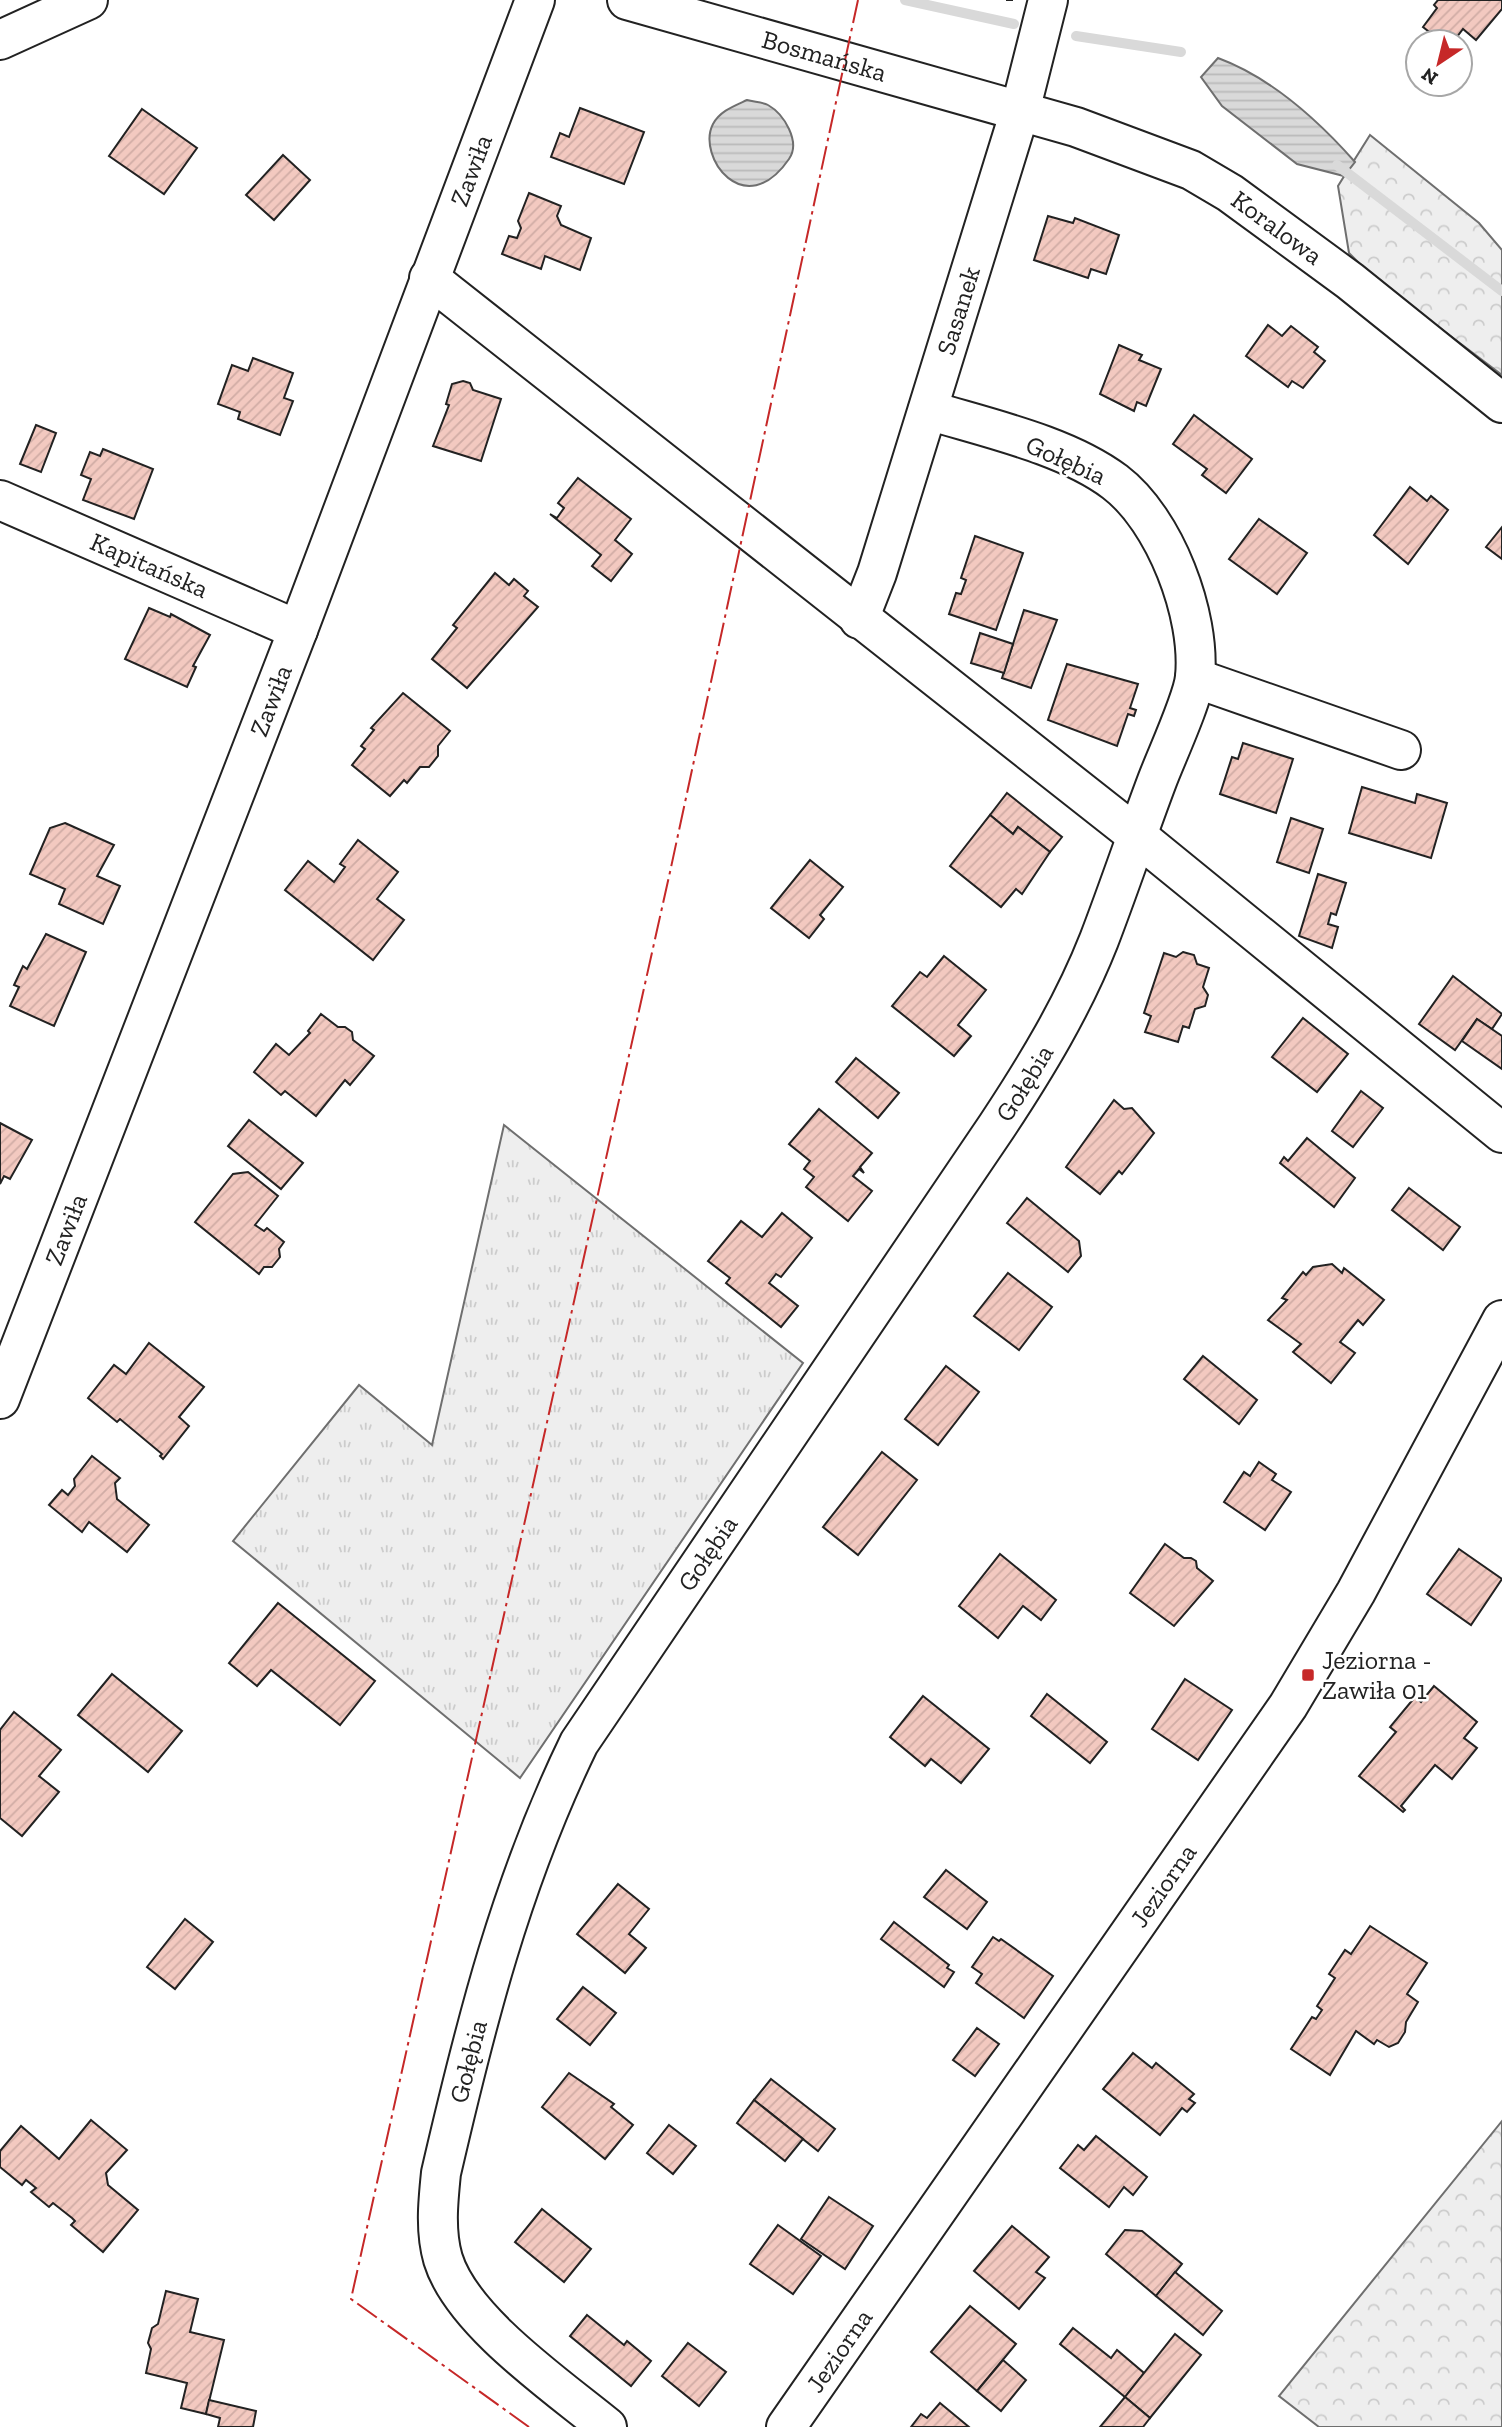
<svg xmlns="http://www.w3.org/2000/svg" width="1502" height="2427" font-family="'Zilla Slab',serif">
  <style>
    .grass { fill: url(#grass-tufts); stroke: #6f6f6f; stroke-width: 2 }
    .forest { fill: url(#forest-crowns); stroke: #6f6f6f; stroke-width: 2 }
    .water { fill: url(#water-rules); stroke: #6f6f6f; stroke-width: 2 }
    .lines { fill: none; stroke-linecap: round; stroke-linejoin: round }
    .stream { stroke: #d9d9d9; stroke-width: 10 }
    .building { fill: url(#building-hatch); stroke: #222; stroke-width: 2 }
    .minor-casing { stroke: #222; stroke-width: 42 }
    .minor { stroke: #fff; stroke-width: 38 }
    .fence { stroke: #222; stroke-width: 2; stroke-dasharray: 9 3.5; stroke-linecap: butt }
    .power { stroke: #c62828; stroke-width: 2; stroke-dasharray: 24 5 3.5 5; stroke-linecap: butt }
    .poi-dot { fill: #c62828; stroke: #fff; stroke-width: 2.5 }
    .labels { text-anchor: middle; stroke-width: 5; stroke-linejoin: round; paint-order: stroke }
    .street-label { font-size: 26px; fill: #222; stroke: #fff }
    .poi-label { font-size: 26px; fill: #222; stroke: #fff; text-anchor: start }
  </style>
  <defs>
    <pattern id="grass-tufts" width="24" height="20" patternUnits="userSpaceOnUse" patternTransform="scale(1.75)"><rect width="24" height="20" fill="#eee"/><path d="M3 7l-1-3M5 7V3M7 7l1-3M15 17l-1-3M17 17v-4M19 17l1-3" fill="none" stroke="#ccc"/></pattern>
    <pattern id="forest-crowns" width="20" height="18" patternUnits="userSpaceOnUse" patternTransform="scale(1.75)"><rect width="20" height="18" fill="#eee"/><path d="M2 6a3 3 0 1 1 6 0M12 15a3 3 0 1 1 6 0" fill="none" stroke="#ccc"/></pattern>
    <pattern id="water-rules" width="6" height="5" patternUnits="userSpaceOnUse" patternTransform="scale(1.75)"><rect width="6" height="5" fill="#d9d9d9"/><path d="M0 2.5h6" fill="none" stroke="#bababa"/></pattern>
    <pattern id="building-hatch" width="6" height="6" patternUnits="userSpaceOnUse" patternTransform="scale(1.75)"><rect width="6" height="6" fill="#f3c9c0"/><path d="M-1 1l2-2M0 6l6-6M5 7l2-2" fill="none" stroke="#d0aca5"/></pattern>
  </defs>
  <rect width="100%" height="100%" fill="#fff"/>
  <path class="grass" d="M 504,1125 L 803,1363 L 520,1778 L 233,1541 L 359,1385 L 432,1445 Z"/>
  <g class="forest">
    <path d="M 1370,135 L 1479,223 L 1502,250 L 1502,375 L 1375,279 L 1349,253 L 1338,186 Z"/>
    <path d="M 1502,2121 L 1502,2427 L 1319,2427 L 1279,2396 Z"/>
  </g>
  <g class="water">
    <path d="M 1218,58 C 1272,78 1317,119 1355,162 L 1344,176 L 1297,164 L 1222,106 L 1201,77 Z"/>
    <path d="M 747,100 C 754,102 763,102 768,105 C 784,114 801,142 789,159 C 745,223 696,157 713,124 C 720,111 734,106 747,100 Z"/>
  </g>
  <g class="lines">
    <g class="stream">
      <path d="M 905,0 L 1014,24"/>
      <path d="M 1076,36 L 1181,52"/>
      <path d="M 1337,165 L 1502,291"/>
    </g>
  </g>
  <g class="building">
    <path d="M 1438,0 L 1502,0 L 1502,9 L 1476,40 L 1463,29 L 1453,42 L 1442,42 L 1423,27 L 1437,8 L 1434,5 Z"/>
    <path d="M 580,108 L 644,132 L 624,184 L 551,157 L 560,133 L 569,137 Z"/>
    <path d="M 142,109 L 197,148 L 164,194 L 109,156 Z"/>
    <path d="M 283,155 L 310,180 L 274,220 L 246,195 Z"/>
    <path d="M 529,193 L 561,206 L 557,216 L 561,225 L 591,238 L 580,270 L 545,256 L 541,269 L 502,254 L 509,236 L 517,238 L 521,228 L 518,221 Z"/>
    <path d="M 1048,216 L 1073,223 L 1075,218 L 1119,235 L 1106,274 L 1091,269 L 1088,278 L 1034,260 Z"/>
    <path d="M 1268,325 L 1282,336 L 1291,326 L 1318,347 L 1314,352 L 1325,361 L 1303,388 L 1292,381 L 1288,387 L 1246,356 Z"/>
    <path d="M 1119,345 L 1142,355 L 1139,360 L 1161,369 L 1146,406 L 1137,402 L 1134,411 L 1100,394 Z"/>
    <path d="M 253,358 L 293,373 L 284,398 L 293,401 L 280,435 L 238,419 L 240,412 L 218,404 L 232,365 L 248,371 Z"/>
    <path d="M 463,381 L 470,383 L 473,390 L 501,399 L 481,461 L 433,446 L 449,405 L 446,404 L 452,384 Z"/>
    <path d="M 1194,415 L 1252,459 L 1226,493 L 1202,475 L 1207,469 L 1173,444 Z"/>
    <path d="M 36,425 L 56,433 L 41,472 L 20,464 Z"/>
    <path d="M 103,449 L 153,469 L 134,519 L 83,500 L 91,479 L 81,475 L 90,452 L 100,456 Z"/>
    <path d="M 578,478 L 631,519 L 615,540 L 632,554 L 611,581 L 592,566 L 601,555 L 550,514 L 557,518 L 564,508 L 558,503 Z"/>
    <path d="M 1410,487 L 1427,501 L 1431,496 L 1448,510 L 1408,564 L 1374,535 Z"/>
    <path d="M 1259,519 L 1307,553 L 1277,594 L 1229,559 Z"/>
    <path d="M 1502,527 L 1502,559 L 1486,547 Z"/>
    <path d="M 975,536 L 1023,553 L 996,630 L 949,614 L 956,593 L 961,594 L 966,580 L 961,578 Z"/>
    <path d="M 495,573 L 509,585 L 514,579 L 528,591 L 524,596 L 538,607 L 467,688 L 432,659 L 457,628 L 453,625 Z"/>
    <path d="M 149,608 L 170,617 L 171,614 L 210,635 L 193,666 L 196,667 L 187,687 L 125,659 Z"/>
    <path d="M 1024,610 L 1057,620 L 1031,688 L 1002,678 Z"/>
    <path d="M 980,633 L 1013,644 L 1004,673 L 971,663 Z"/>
    <path d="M 1067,664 L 1138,684 L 1130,708 L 1136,710 L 1134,716 L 1128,714 L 1117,746 L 1048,720 Z"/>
    <path d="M 403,693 L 450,731 L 438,746 L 438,756 L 429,767 L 420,767 L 407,783 L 404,780 L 390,796 L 352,765 L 365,749 L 361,746 L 374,730 L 371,728 Z"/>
    <path d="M 1243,743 L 1293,759 L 1276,813 L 1220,794 L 1232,757 L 1238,759 Z"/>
    <path d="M 1362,787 L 1415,803 L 1417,794 L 1447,803 L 1431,858 L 1349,833 Z"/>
    <path d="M 1007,793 L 1062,837 L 1050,852 L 1018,827 L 1013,834 L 990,815 Z"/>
    <path d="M 990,815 L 1013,834 L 1018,827 L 1050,852 L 1022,894 L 1016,889 L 1001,907 L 950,866 Z"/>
    <path d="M 1291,818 L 1323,829 L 1309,873 L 1277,862 Z"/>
    <path d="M 65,823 L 114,845 L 97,876 L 120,886 L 103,924 L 59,904 L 65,889 L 30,874 L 50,828 Z"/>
    <path d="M 358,840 L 398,872 L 377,899 L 404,920 L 373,960 L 285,890 L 308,861 L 334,882 L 345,867 L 340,864 Z"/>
    <path d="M 810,860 L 843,887 L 820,915 L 824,919 L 809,938 L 771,908 Z"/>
    <path d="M 1318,874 L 1346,883 L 1336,915 L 1331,913 L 1328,924 L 1338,927 L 1332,948 L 1299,936 Z"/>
    <path d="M 46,934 L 86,952 L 54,1026 L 10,1006 L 19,987 L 14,985 L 23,966 L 27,969 Z"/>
    <path d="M 1183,952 L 1194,955 L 1197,964 L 1209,968 L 1203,987 L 1208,995 L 1205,1006 L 1195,1009 L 1189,1028 L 1183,1026 L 1178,1042 L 1145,1032 L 1151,1016 L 1144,1013 L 1164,953 L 1176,957 Z"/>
    <path d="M 944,956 L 986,990 L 958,1025 L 971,1036 L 954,1056 L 892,1006 L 920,972 L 927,977 Z"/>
    <path d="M 1453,976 L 1502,1014 L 1492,1029 L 1477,1019 L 1455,1050 L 1419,1024 Z"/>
    <path d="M 321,1014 L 338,1027 L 345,1027 L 352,1032 L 353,1040 L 374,1056 L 350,1085 L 345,1080 L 316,1116 L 285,1091 L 281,1095 L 254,1072 L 276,1044 L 289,1055 L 310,1033 L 308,1031 Z"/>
    <path d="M 1303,1018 L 1348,1054 L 1317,1092 L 1272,1057 Z"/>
    <path d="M 1477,1019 L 1502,1036 L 1502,1069 L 1462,1041 Z"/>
    <path d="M 856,1058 L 899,1093 L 878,1118 L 836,1082 Z"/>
    <path d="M 1361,1091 L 1383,1108 L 1353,1147 L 1332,1131 Z"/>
    <path d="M 1114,1100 L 1124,1109 L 1132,1108 L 1154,1133 L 1122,1174 L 1119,1171 L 1100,1194 L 1066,1167 Z"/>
    <path d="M 819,1109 L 872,1153 L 860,1167 L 864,1173 L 859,1169 L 853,1176 L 872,1191 L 848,1221 L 806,1187 L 814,1177 L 804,1169 L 810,1161 L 789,1144 Z"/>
    <path d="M 249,1120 L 303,1163 L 281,1189 L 228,1146 Z"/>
    <path d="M 0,1123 L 32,1140 L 10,1179 L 4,1176 L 0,1184 Z"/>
    <path d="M 1307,1138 L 1355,1178 L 1334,1207 L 1280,1163 L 1284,1157 L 1288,1161 Z"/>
    <path d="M 248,1172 L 278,1196 L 255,1225 L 264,1231 L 267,1228 L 284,1242 L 279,1249 L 280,1257 L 272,1267 L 264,1267 L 259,1274 L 195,1222 L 233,1174 Z"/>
    <path d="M 1409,1188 L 1460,1227 L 1443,1250 L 1392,1210 Z"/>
    <path d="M 1027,1198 L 1079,1241 L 1081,1256 L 1068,1272 L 1007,1223 Z"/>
    <path d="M 782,1213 L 812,1238 L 781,1277 L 776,1274 L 769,1283 L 798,1306 L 781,1327 L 726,1283 L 730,1278 L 708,1261 L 741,1221 L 762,1237 Z"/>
    <path d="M 1332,1264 L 1342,1273 L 1344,1268 L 1384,1300 L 1363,1325 L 1358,1320 L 1340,1342 L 1355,1353 L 1331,1383 L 1293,1352 L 1301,1344 L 1268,1320 L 1287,1300 L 1282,1298 L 1303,1272 L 1306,1275 L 1313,1267 Z"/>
    <path d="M 1008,1273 L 1052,1307 L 1019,1350 L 974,1316 Z"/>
    <path d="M 149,1343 L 204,1387 L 179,1417 L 189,1426 L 163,1459 L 160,1456 L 162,1454 L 120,1419 L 117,1422 L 88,1398 L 114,1365 L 126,1374 Z"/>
    <path d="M 1203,1356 L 1257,1400 L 1239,1424 L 1184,1379 Z"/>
    <path d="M 946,1366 L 979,1392 L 938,1445 L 905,1419 Z"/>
    <path d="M 882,1452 L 917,1480 L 858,1555 L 823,1527 Z"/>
    <path d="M 92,1456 L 120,1478 L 115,1483 L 117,1499 L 149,1525 L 127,1552 L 89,1522 L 82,1532 L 49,1505 L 62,1490 L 68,1495 L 75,1486 L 74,1479 Z"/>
    <path d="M 1259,1462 L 1276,1474 L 1272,1480 L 1291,1492 L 1265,1530 L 1224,1502 L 1244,1472 L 1250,1476 Z"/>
    <path d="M 1165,1544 L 1184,1558 L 1191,1558 L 1196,1561 L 1197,1568 L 1213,1581 L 1174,1626 L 1130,1593 Z"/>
    <path d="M 1459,1549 L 1502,1579 L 1471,1625 L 1427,1594 Z"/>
    <path d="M 1000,1554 L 1056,1600 L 1041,1620 L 1023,1606 L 998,1638 L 959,1606 Z"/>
    <path d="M 278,1603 L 375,1681 L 340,1725 L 271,1670 L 257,1686 L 229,1663 Z"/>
    <path d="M 112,1674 L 182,1731 L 148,1772 L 78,1715 Z"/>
    <path d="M 1185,1679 L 1232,1710 L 1198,1760 L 1152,1729 Z"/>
    <path d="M 1434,1686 L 1477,1722 L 1464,1738 L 1477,1748 L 1452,1779 L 1435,1765 L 1401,1806 L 1405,1810 L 1403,1812 L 1359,1776 L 1396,1732 L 1390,1727 L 1415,1697 L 1421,1702 Z"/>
    <path d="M 1047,1694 L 1107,1742 L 1090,1763 L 1031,1716 Z"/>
    <path d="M 923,1696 L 989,1749 L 961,1783 L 931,1759 L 925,1766 L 890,1737 Z"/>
    <path d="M 14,1712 L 61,1750 L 39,1776 L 59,1792 L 22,1836 L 0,1818 L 0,1730 Z"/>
    <path d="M 946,1870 L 987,1902 L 967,1929 L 924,1897 Z"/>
    <path d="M 618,1884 L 649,1909 L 629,1934 L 646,1948 L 625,1973 L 577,1934 Z"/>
    <path d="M 185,1919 L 213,1942 L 175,1989 L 147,1967 Z"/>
    <path d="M 894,1922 L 949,1965 L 947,1968 L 954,1972 L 944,1987 L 881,1939 Z"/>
    <path d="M 1370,1926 L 1427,1963 L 1407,1994 L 1418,2002 L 1406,2022 L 1405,2032 L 1398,2043 L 1389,2047 L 1377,2040 L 1374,2044 L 1356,2031 L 1330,2075 L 1291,2049 L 1312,2017 L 1316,2019 L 1322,2010 L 1317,2006 L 1335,1978 L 1329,1974 L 1345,1950 L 1351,1954 Z"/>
    <path d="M 993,1937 L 999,1941 L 1001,1939 L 1053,1976 L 1024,2018 L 976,1983 L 982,1974 L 972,1967 Z"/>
    <path d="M 583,1987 L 616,2013 L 590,2045 L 557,2019 Z"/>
    <path d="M 977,2028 L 999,2044 L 975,2076 L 953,2060 Z"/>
    <path d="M 1133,2053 L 1152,2068 L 1156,2063 L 1194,2094 L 1189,2099 L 1195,2103 L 1187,2112 L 1182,2108 L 1160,2135 L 1103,2089 Z"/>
    <path d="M 569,2073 L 614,2104 L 611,2107 L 633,2125 L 605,2159 L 542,2107 Z"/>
    <path d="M 771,2079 L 835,2129 L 818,2151 L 754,2100 Z"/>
    <path d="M 754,2100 L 803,2139 L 785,2161 L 737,2123 Z"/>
    <path d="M 91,2120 L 127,2150 L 106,2173 L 108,2185 L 138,2210 L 103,2252 L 71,2225 L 75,2221 L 72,2218 L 53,2203 L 49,2207 L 31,2192 L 36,2188 L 26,2180 L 22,2185 L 0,2167 L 0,2151 L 21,2126 L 59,2159 Z"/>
    <path d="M 669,2125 L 696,2146 L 673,2174 L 647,2153 Z"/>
    <path d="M 1096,2136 L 1147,2177 L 1133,2195 L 1124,2187 L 1109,2207 L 1060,2168 L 1078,2145 L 1084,2150 Z"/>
    <path d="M 829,2197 L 873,2226 L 845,2269 L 801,2239 Z"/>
    <path d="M 542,2209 L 591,2249 L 564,2282 L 515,2242 Z"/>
    <path d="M 778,2225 L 821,2256 L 793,2294 L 750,2264 Z"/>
    <path d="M 1012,2226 L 1049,2257 L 1036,2272 L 1045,2278 L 1019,2309 L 974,2271 Z"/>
    <path d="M 1125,2230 L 1142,2231 L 1182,2264 L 1156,2296 L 1106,2254 Z"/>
    <path d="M 1175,2272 L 1222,2311 L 1203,2335 L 1156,2296 Z"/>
    <path d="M 166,2291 L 198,2299 L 190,2332 L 224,2340 L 206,2414 L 181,2408 L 187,2383 L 146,2373 L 151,2349 L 148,2343 L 152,2328 L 158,2324 Z"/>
    <path d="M 970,2306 L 1016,2344 L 977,2391 L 931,2352 Z"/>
    <path d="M 587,2315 L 624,2345 L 627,2341 L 651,2361 L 631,2386 L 570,2336 Z"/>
    <path d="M 1073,2328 L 1111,2358 L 1117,2350 L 1144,2373 L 1125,2397 L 1060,2344 Z"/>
    <path d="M 1175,2334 L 1201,2355 L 1150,2418 L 1125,2397 Z"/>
    <path d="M 688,2343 L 726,2372 L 699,2406 L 662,2376 Z"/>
    <path d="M 1003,2360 L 1026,2380 L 1001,2411 L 977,2391 Z"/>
    <path d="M 1125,2397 L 1150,2418 L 1143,2427 L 1100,2427 Z"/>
    <path d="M 209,2400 L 256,2411 L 253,2427 L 218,2427 L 220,2418 L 206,2414 Z"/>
    <path d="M 940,2403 L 969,2427 L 911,2427 L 921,2414 L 927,2418 Z"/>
  </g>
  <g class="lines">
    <g class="minor-casing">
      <g id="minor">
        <path id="s1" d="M 627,0 L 1076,127 L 1191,170 L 1230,193 L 1350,281 L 1502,403"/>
        <path d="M 0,40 L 88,0"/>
        <path d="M 429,278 L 1136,835 L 1502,1133"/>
        <path id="s2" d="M 0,500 L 298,630"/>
        <path id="s3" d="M 859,619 L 877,573 L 1020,111 L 1048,0"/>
        <path d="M 1195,678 L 1401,750"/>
        <path id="s4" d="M 0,1399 L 298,630 L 535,0"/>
        <path id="s5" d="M 607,2427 C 557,2386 462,2321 443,2259 C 435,2231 438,2202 441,2173 C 476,2022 511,1883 579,1743 L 997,1126 C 1036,1067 1073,1006 1099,940 C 1119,888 1137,834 1157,781 C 1166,757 1193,699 1195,677 C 1201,615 1165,520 1115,482 C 1066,445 987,428 928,410"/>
        <path id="s6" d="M 786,2427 L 1288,1706 L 1356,1592 L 1502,1320"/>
      </g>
    </g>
    <use href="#minor" class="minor"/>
    <path class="fence" d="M 1006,0 L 1013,0"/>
    <path class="power" d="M 529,2427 L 351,2299 L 670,872 L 858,0"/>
  </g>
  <rect class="poi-dot" x="1301" y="1668" width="14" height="14" rx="3.5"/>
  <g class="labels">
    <g class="street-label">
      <text dy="9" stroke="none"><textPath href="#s1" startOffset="205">Bosmańska</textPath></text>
      <text dy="9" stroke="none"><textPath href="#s4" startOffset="1316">Zawiła</textPath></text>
      <text dy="9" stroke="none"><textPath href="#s1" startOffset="693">Koralowa</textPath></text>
      <text dy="9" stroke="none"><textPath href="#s3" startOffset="324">Sasanek</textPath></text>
      <text transform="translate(1066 460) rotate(24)" y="9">Gołębia</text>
      <text dy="9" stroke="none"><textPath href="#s2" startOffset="163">Kapitańska</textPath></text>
      <text dy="9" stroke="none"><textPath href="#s4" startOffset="749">Zawiła</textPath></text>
      <text dy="9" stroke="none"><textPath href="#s5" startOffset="1573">Gołębia</textPath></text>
      <text dy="9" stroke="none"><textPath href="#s4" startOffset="182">Zawiła</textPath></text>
      <text dy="9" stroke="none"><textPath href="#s5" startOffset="1006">Gołębia</textPath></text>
      <text dy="9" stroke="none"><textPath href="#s6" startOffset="660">Jeziorna</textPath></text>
      <text dy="9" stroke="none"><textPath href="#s5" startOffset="439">Gołębia</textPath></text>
      <text dy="9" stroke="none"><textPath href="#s6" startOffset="93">Jeziorna</textPath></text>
    </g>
    <g class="poi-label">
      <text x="1322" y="1669">Jeziorna -<tspan x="1322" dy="30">Zawiła 01</tspan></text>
    </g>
  </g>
  <g transform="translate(1439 63) rotate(215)"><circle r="33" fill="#ffffff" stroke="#a7a7a7" stroke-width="2"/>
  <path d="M0-5L12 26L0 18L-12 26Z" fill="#c62828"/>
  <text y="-10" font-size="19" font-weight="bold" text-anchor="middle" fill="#222222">N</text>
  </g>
</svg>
